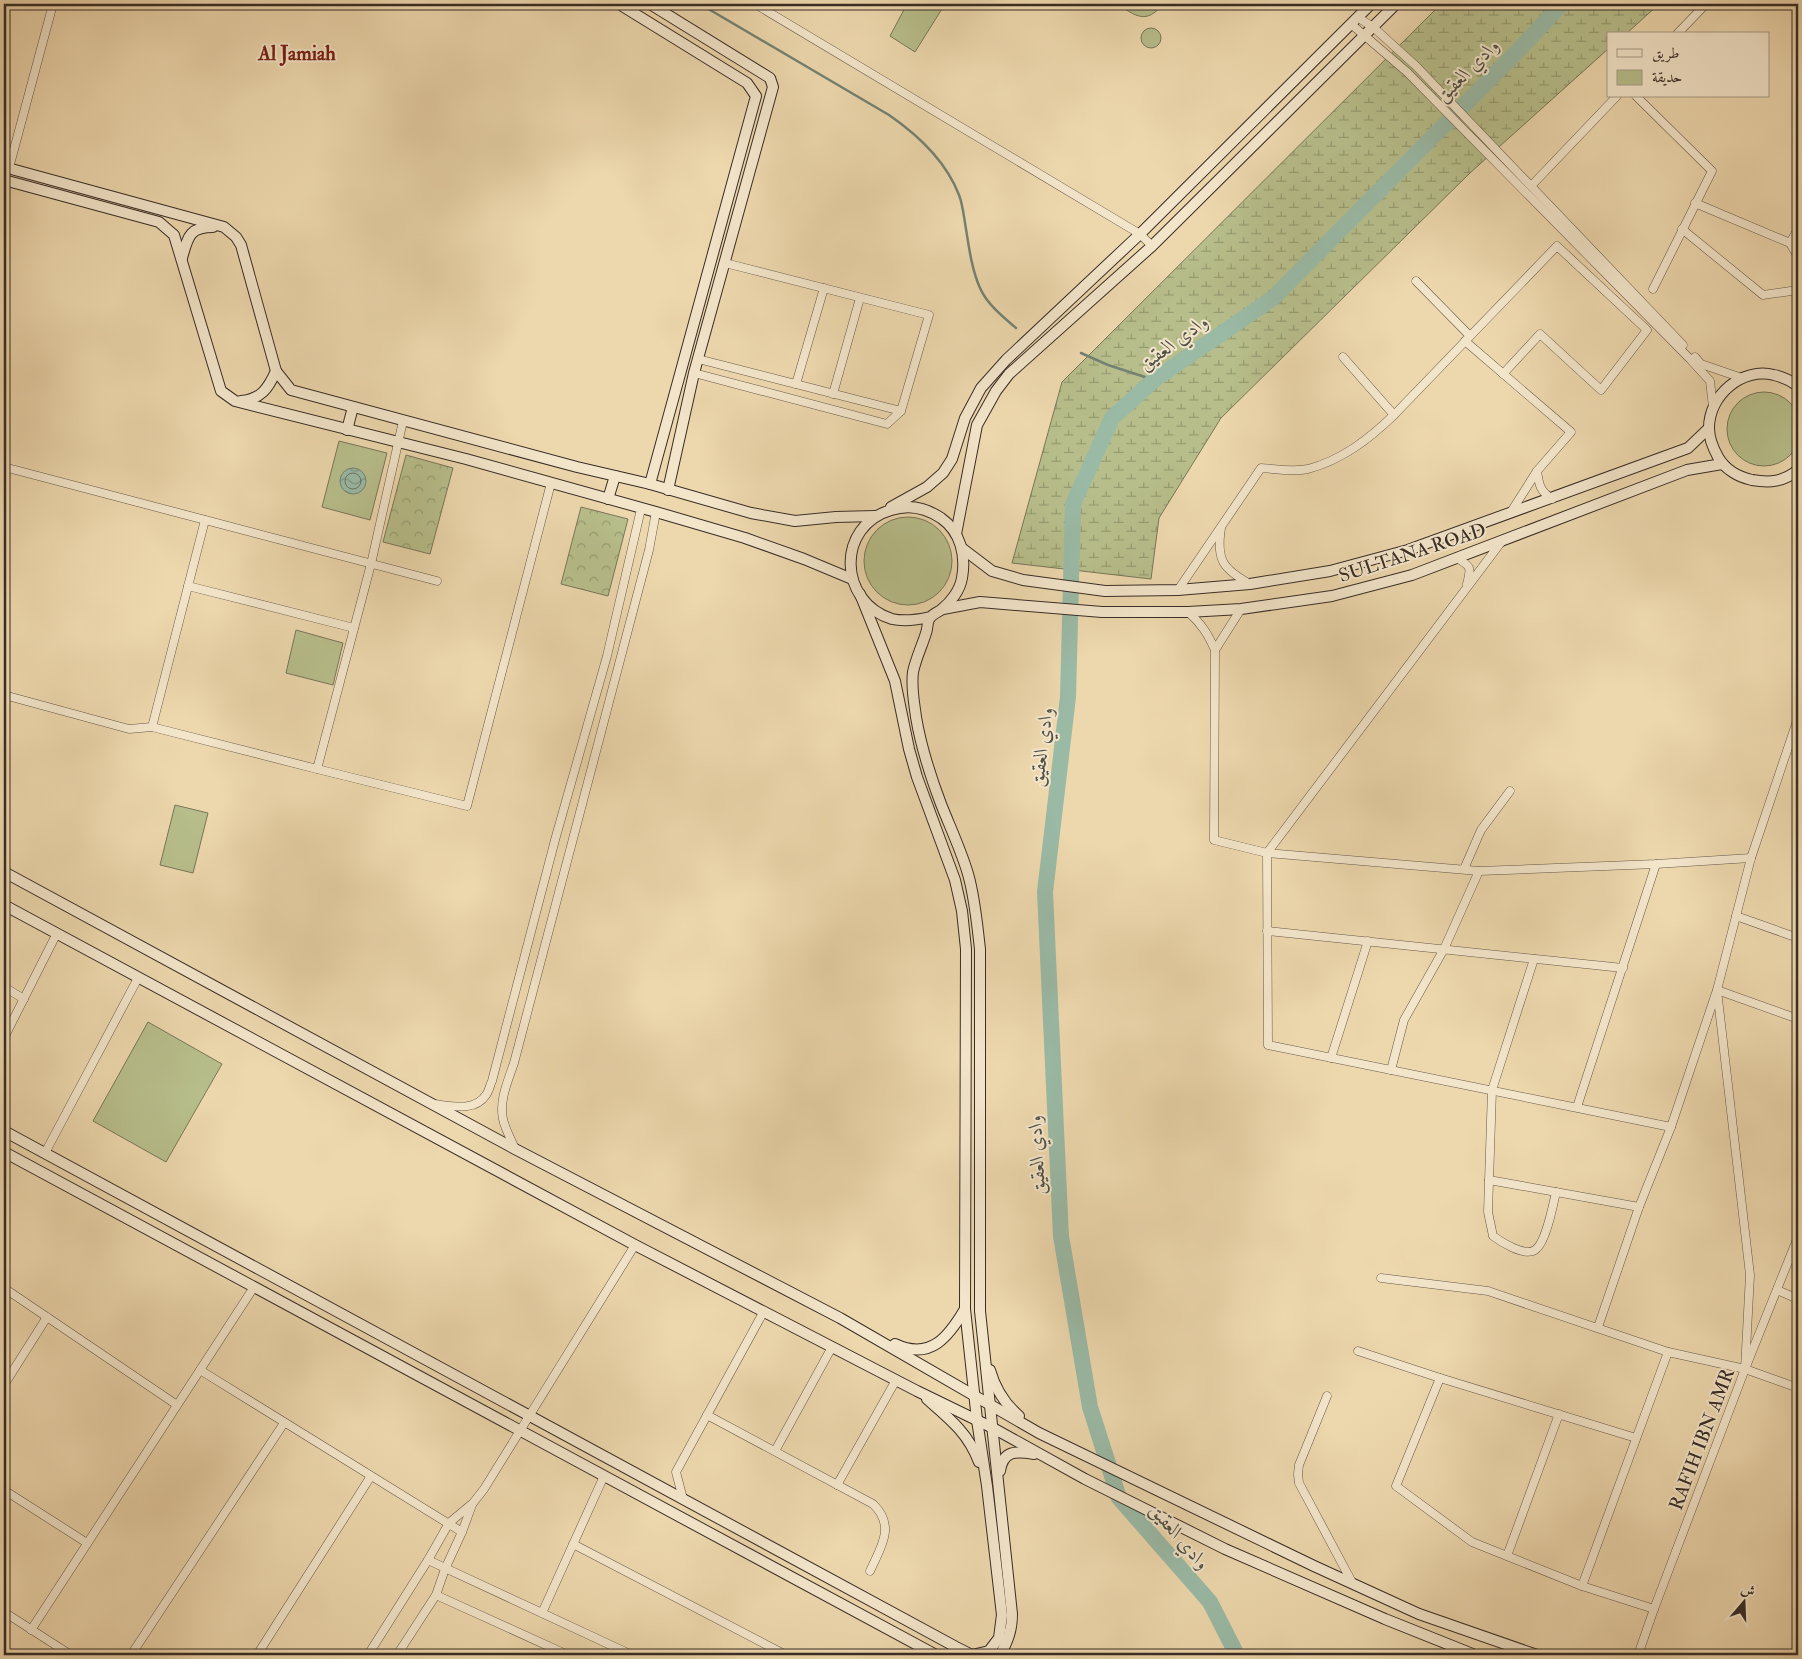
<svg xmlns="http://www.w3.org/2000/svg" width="1802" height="1659" font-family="'IM FELL Double Pica',Amiri,serif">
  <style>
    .green { fill: #b7be8b; stroke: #787658 }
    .forest { fill: url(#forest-crowns); stroke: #787658 }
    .wetland { fill: url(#wetland-marsh); stroke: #787658 }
    .water { fill: url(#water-waves); stroke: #738273 }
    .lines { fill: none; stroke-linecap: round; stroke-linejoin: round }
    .shore { stroke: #697466; stroke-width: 1 }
    .stream { stroke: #738273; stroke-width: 2.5 }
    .river { stroke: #9abaa6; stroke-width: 16 }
    .street-casing { stroke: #655848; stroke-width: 9 }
    .secondary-casing { stroke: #382d26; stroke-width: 12 }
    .street { stroke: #f3e5ca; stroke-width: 8 }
    .secondary { stroke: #f3e5ca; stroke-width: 10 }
    .labels { text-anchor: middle; stroke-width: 4; stroke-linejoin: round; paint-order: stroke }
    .street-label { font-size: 19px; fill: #382d26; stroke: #f3e5ca }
    .neighbourhood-label { font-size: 20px; font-weight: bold; fill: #7a1f14; stroke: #f3e5ca }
    .water-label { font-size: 20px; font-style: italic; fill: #505046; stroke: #f3e5ca }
  </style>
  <defs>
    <pattern id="forest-crowns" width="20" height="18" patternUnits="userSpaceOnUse" patternTransform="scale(1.25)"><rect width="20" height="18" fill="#b7be8b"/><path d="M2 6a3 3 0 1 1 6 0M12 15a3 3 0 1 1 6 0" fill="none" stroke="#969b71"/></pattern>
    <pattern id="wetland-marsh" width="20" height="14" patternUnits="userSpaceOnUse" patternTransform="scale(1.25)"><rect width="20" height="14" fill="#b7be8b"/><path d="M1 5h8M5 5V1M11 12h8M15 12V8" fill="none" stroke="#969b71"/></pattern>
    <pattern id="water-waves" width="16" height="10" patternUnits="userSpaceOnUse" patternTransform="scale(1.25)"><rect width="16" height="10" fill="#9abaa6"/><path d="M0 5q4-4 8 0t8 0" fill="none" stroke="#7f9887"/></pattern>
  </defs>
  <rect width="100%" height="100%" fill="#edd7ad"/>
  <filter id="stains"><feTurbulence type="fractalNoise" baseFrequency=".004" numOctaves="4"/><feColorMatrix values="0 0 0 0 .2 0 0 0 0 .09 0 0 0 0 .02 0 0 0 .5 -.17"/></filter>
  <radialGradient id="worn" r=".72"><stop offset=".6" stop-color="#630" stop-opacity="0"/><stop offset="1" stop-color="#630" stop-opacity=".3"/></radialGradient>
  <g class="green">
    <path d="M 907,4 L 945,4 L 915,52 L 890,36 Z"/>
    <path d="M 1117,4 L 1163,4 C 1146,25 1136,16 1117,4 Z"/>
    <circle cx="1151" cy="38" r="10"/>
    <circle cx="1764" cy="429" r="37"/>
    <path d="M 339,441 L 387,453 L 370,520 L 322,507 Z"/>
    <circle cx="908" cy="561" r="44"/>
    <path d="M 296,630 L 343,643 L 333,685 L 286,673 Z"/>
    <path d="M 175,805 L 208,813 L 193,873 L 160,865 Z"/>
    <path d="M 148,1022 L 222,1064 L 166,1162 L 93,1121 Z"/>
  </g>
  <g class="forest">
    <path d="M 406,455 L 453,468 L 430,554 L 383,542 Z"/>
    <path d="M 581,507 L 628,519 L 608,596 L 561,584 Z"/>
  </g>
  <path class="wetland" d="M 1441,4 L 1659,4 L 1626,34 L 1608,34 L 1608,49 L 1470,173 L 1221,418 L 1159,518 L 1151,579 L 1012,563 L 1062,382 Z"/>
  <circle class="water" cx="353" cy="481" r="13"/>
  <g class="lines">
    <circle class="shore" cx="353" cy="481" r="8"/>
    <g class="stream">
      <path d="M 700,4 L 889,115 C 918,135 946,161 959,195 C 963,205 964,218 966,229 C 969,248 972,270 980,288 C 987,304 1003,317 1016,328"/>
      <path d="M 1081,353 L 1108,365 L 1154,380"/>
    </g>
    <path class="river" d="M 1237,1655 L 1210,1602 L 1119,1498 L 1090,1407 L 1061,1236 L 1045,892 L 1068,697 L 1073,504 L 1112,418 L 1154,380 L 1273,298 L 1510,59 L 1562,4"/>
    <g class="street-casing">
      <g id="street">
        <path d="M 755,4 L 1140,234 L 1152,246"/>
        <path d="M 1357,17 L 1373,27 L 1416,66 L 1683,345"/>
        <path d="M 1351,24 L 1407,72 L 1690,359 L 1710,381 L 1713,407"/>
        <path d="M 1677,34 L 1706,4"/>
        <path d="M 1636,96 L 1712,171 L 1653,289"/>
        <path d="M 9,168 L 53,4"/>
        <path d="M 1532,185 L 1617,96"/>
        <path d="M 1695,203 L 1790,243 L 1798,257"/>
        <path d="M 1682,229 L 1763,295 L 1798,290"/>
        <path d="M 1790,243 L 1798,229"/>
        <path d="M 1416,281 L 1470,336"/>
        <path d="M 1465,341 L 1571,432 L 1537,471 L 1511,512"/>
        <path d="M 1343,357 L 1394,415"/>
        <path d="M 1695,357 L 1701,364 L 1742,378"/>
        <path d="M 698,359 L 901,411 L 929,315 L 725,263"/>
        <path d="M 694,373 L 887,424 L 901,411"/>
        <path d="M 796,384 L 824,288"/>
        <path d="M 833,394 L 860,298"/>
        <path d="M 4,467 L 437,581"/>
        <path d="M 1537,471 C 1539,485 1540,491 1552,499"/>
        <path d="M 1221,528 C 1216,560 1223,569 1250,584"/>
        <path d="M 1502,541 L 1267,853 L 1268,1045 L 1671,1127"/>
        <path d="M 1457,558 C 1472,567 1471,568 1467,584"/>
        <path d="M 188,586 L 354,628"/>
        <path d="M 1178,590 L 1261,468 C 1276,469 1293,472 1308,469 C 1342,460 1369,439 1394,415 L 1557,246 L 1647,330 L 1601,390 L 1540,334 L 1503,374"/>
        <path d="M 1188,612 C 1201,623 1208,634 1215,650 L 1214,840 L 1267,853 L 1479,871 L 1656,864 L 1751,858"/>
        <path d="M 1215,650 L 1241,609"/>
        <path d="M 4,695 L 129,729 L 152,727 L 317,769 L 371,564 L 403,421"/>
        <path d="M 152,727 L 205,520"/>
        <path d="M 317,769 L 467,806 L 551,483"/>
        <path d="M 1464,869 L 1481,830 L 1510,791"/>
        <path d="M 1736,916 L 1798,938"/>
        <path d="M 1267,931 L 1623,968"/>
        <path d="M 1534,959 L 1492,1090 L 1488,1212 L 1493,1236 C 1501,1242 1525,1257 1535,1250 C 1546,1243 1553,1205 1556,1192"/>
        <path d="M 4,987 L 24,999"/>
        <path d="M 4,1038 L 57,933"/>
        <path d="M 1331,1058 L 1368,941"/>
        <path d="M 1391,1070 L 1404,1020 L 1444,949 L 1479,871"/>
        <path d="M 434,1104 C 451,1106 475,1112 486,1095 C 489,1091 490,1085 492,1081 L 555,840 L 607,656 L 641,509"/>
        <path d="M 1577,1107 L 1656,864"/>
        <path d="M 515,1149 C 511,1139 505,1129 503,1119 C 499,1100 508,1081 514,1063 L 649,550 L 656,512"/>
        <path d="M 45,1153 L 138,978"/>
        <path d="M 1489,1180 L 1639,1207"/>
        <path d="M 1381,1278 L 1488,1291 L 1668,1352 L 1745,1369 L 1798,1388"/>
        <path d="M 4,1288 L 177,1405"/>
        <path d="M 1777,1290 L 1798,1299"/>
        <path d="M 1598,1327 L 1639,1207 L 1671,1127 L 1717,990 L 1798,1019"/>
        <path d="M 1358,1351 L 1440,1378 L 1636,1438"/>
        <path d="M 1745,1369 L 1750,1275 L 1717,990 L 1751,858 L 1798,718"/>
        <path d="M 200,1370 L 462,1532"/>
        <path d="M 1440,1378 L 1396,1486 L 1472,1542 L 1582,1586 L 1654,1609"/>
        <path d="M 4,1385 L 47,1317"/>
        <path d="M 1327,1396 L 1299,1465 L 1298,1474 L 1299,1483 L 1353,1584"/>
        <path d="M 707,1415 L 873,1504 C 896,1526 881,1547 870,1571"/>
        <path d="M 775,1451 L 832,1347"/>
        <path d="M 837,1485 L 896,1380"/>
        <path d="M 4,1490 L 87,1543"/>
        <path d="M 683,1499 L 676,1472 L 764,1311"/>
        <path d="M 573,1544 L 786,1655"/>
        <path d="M 1507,1556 L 1559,1414"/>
        <path d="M 428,1560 L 632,1655"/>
        <path d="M 1582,1586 L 1668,1352"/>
        <path d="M 436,1595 L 568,1655"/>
        <path d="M 4,1612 L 71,1655"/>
        <path d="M 542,1613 L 604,1476"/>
        <path d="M 31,1630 L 254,1287"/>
        <path d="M 131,1655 L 284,1423"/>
        <path d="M 257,1655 L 371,1476"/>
        <path d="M 368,1655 L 428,1560 L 449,1523 L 473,1503 L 484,1489 L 635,1245"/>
        <path d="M 397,1655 L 436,1595 L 445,1569 L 462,1532 L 472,1505"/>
        <path d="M 1638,1655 L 1654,1609 L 1745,1369 L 1798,1237"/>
      </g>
    </g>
    <g class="secondary-casing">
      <g id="secondary">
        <path d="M 619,4 L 747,83 L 756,96 L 650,484"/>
        <path d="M 650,4 L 770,78 L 773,87 L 694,373 L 668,490"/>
        <path d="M 4,167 L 224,227 L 236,237 L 241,245 L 276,371 L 291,390 L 577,467 L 650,484 L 751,513 L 795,521 L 836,517 L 875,516"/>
        <path d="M 4,180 L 159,222 L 174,235 L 221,391 L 235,401 L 466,459 L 656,512 L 745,538 L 804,559 L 852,579"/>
        <path d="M 182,258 C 188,237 189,227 213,227"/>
        <path d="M 1798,386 C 1791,381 1783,377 1774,375 C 1742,367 1709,395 1709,428 C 1709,439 1713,448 1718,457 C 1725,469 1738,477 1752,480 C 1770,483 1783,482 1798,470"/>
        <path d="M 241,401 C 261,399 268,389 276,371"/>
        <path d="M 347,430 L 353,407"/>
        <path d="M 608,499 L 615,476"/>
        <path d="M 891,507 L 927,487 L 943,473 L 952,459 L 965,418 L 981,388 L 1006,360 L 1140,234 L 1371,4"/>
        <path d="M 956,534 L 977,425 L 996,391 L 1009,374 L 1152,246 L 1396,4"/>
        <path d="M 963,549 L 992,571 L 1023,580 L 1105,591 L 1178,590 L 1250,584 L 1330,571 L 1408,550 L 1688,448 L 1709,428"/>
        <path d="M 943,609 L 980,602 L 1102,612 L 1188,612 L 1241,609 L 1332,596 L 1412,575 L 1687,470 L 1722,464"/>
        <path d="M 930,617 C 917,620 905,622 892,619 C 838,602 836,526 891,510 C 909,504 926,508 941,518 C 961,532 966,556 962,578 C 960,590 951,602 942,609 C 939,612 932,614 930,618 C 927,621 928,628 926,633 C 922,646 916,658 913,672 C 911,688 914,701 916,717 C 921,747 930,775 941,804 C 950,827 961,850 968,874 C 975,898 977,924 980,949 L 980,1311 L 1012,1614 C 1012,1630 1008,1641 1000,1655"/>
        <path d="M 4,872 L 515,1149 L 840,1318 L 1039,1433 L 1314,1566 L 1419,1614 L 1537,1655"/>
        <path d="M 4,905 L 635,1245 L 917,1391 L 993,1428 L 1085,1479 L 1225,1549 L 1385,1619 L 1475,1655"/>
        <path d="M 4,1131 L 956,1647 L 972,1655 L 989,1651 L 999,1638 L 1002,1615 L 987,1486 L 977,1420 L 965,1309 L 966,949 L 962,911 L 955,880 L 917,777 L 909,749 L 895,681 L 860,594"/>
        <path d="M 4,1152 L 936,1655"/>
        <path d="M 895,1344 C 931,1361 949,1336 965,1309"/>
        <path d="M 990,1370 C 995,1388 1005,1404 1019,1416"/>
        <path d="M 927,1399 C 950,1419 968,1433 979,1462"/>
        <path d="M 1000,1471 C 1003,1450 1016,1451 1034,1454"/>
      </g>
    </g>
    <use href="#street" class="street"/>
    <use href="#secondary" class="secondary"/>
  </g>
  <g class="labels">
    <g class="street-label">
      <text transform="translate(1412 552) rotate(-18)" y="7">SULTANA ROAD</text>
      <text transform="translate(1701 1439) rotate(-69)" y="7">RAFIH IBN AMR</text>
    </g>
    <g class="neighbourhood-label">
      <text x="297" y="60">Al Jamiah</text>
    </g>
    <g class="water-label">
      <text transform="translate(1467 70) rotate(-45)" y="7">وادي العقيق</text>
      <text transform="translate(1173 342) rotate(-36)" y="7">وادي العقيق</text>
      <text transform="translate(1041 747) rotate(-83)" y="7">وادي العقيق</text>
      <text transform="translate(1036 1155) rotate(-93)" y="7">وادي العقيق</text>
      <text transform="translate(1180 1536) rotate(49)" y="7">وادي العقيق</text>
    </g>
  </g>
  <rect width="1802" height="1659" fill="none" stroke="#edd7ad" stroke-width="20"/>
  <rect x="5" y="5" width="1792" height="1649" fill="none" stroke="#382d26" stroke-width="2.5"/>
  <rect x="10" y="10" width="1782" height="1639" fill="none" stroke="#382d26"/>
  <rect x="1607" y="32" width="162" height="65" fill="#f3e5ca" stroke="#a89b88"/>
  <rect x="1617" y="49" width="25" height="8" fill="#f3e5ca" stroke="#a89b88"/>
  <text x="1652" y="58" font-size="15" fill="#382d26">طريق</text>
  <rect x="1617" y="70" width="25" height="15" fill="#b7be8b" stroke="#a89b88"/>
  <text x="1652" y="82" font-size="15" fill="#382d26">حديقة</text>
  <g transform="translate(1744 1602) rotate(19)" stroke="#f3e5ca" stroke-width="4" paint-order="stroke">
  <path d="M0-4L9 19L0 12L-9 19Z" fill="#382d26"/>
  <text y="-8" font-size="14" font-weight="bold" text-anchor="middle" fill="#382d26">ش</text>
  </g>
  <rect width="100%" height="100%" filter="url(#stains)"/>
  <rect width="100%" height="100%" fill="url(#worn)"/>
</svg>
